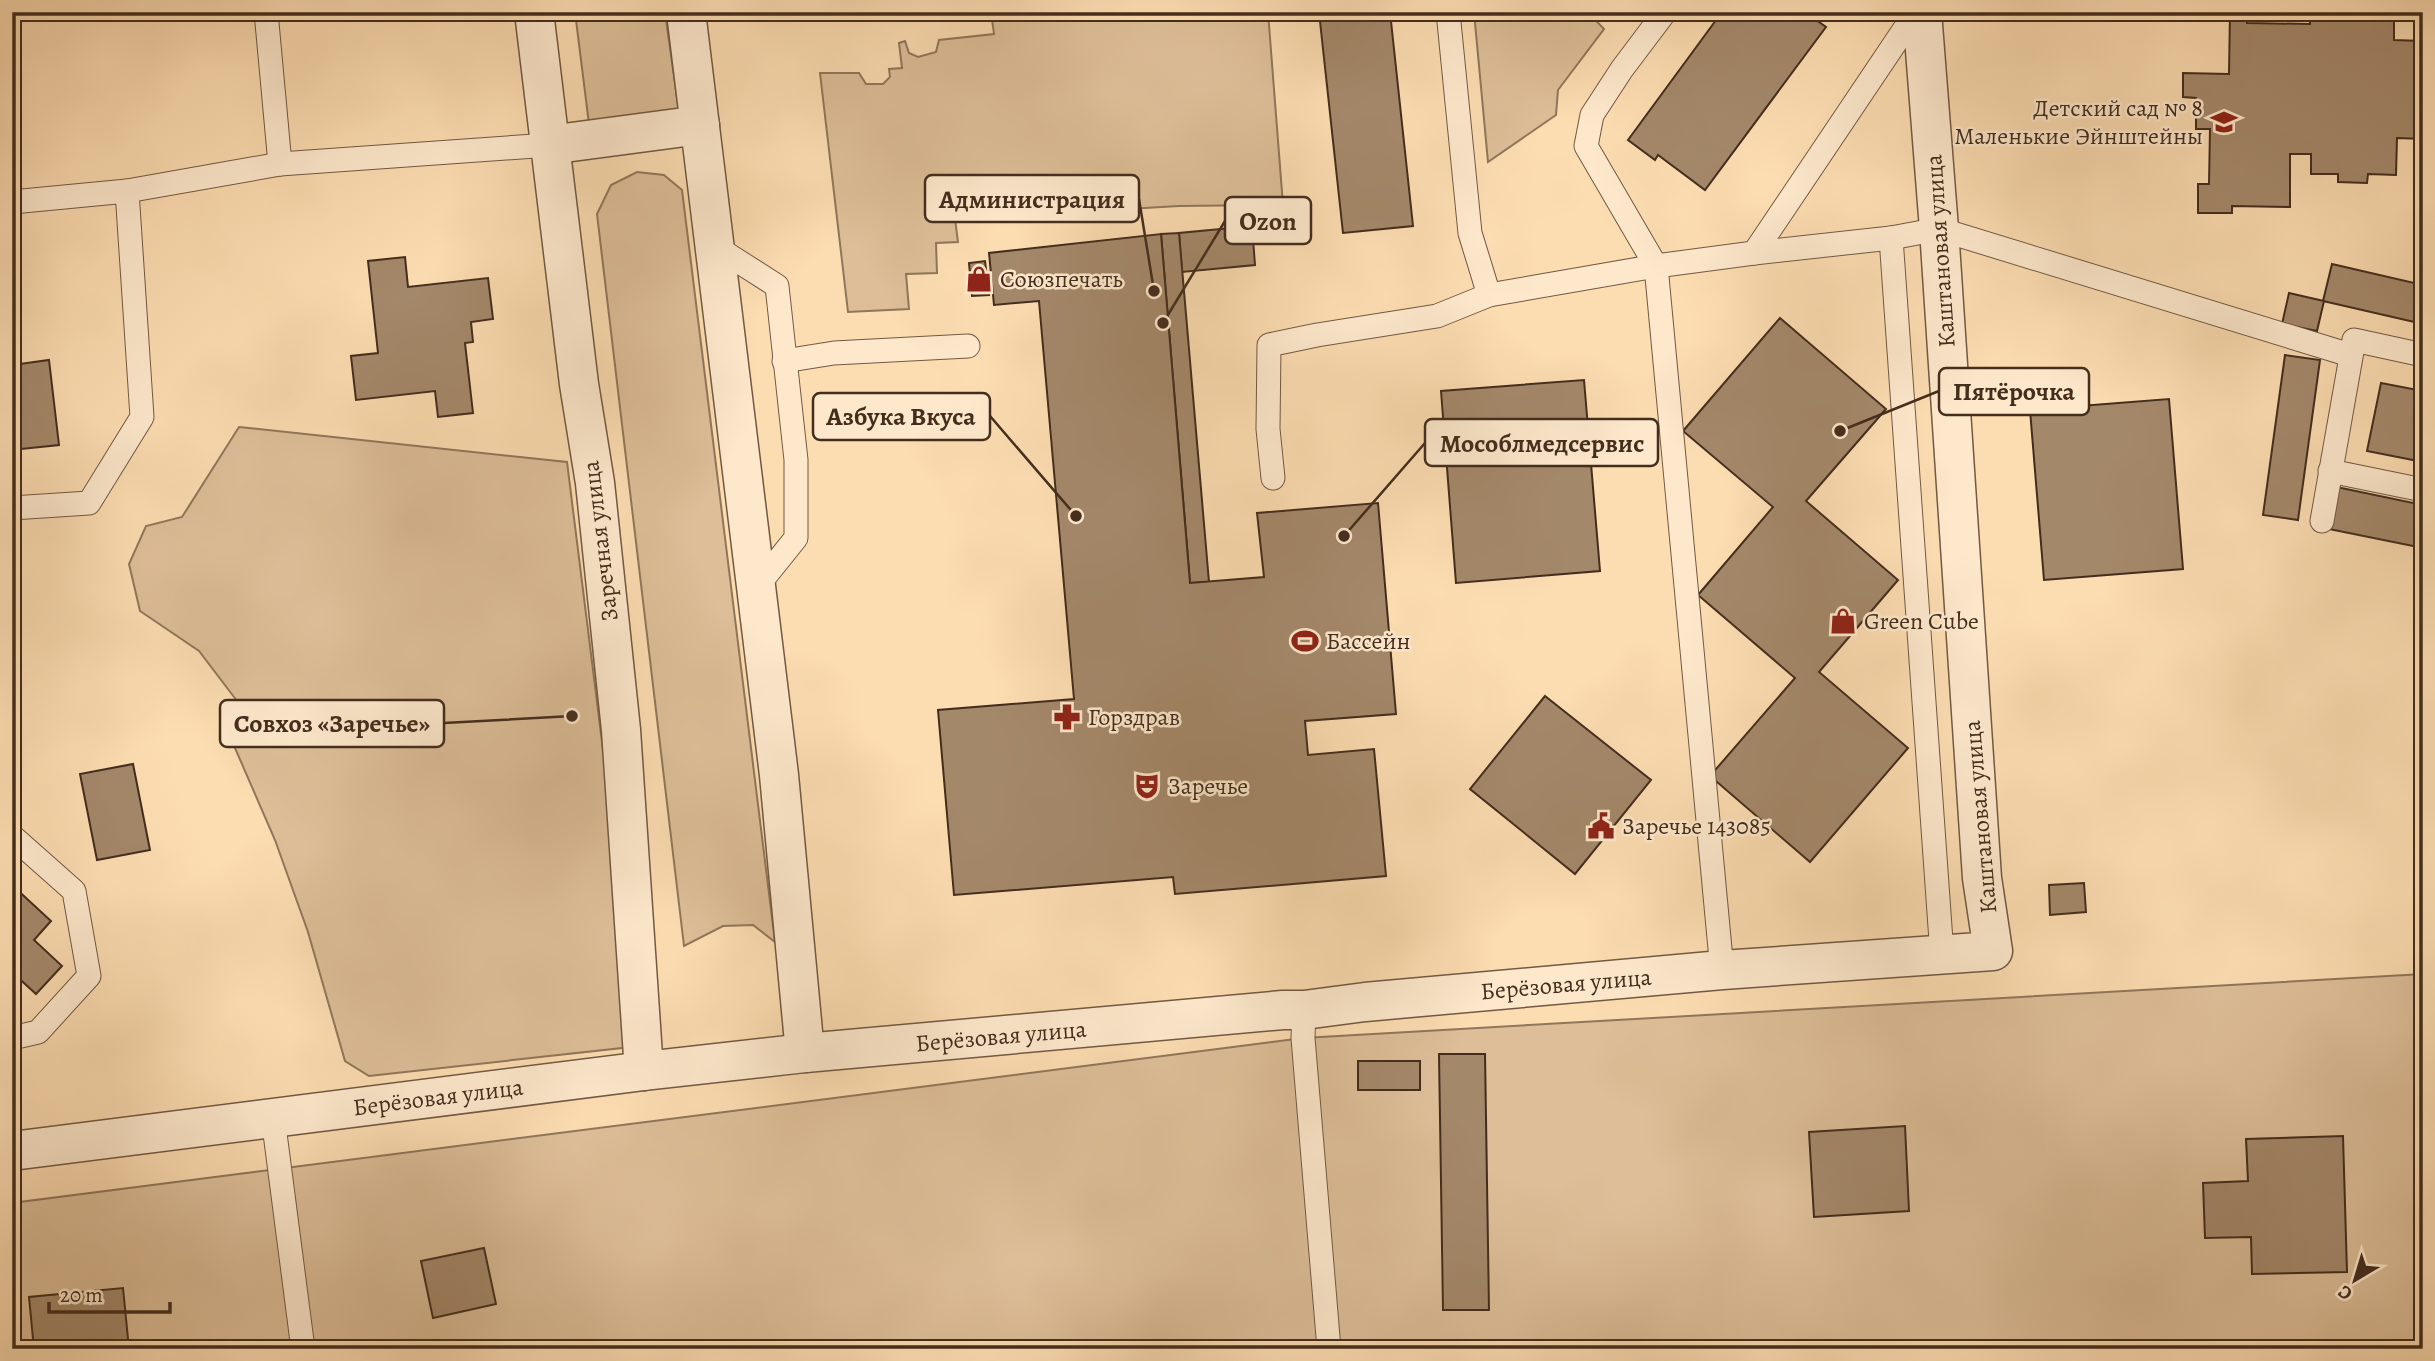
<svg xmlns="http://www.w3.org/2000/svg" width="2435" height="1361" font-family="Alegreya,serif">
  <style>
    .green { fill: #ddbe98; stroke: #90765a; stroke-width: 2 }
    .building { fill: #a4886a; stroke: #442d1d; stroke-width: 2 }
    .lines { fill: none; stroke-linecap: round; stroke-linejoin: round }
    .service-casing { stroke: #725942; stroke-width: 25 }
    .minor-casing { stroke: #725942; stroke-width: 41 }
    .tertiary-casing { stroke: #725942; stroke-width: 41 }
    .service { stroke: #fde8cc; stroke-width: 23 }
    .minor { stroke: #fde8cc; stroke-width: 38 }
    .tertiary { stroke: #fde8cc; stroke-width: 38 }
    .labels { text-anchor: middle; stroke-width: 5; stroke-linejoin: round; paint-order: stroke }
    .poi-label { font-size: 24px; fill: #442d1d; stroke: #fde8cc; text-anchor: start }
    .street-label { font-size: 24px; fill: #442d1d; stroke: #fde8cc }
    .leader { fill: none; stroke: #442d1d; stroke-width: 2.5 }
    .callout-dot { fill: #442d1d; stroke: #fde8cc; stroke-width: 2.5 }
    .callout { fill: #fde8cc; stroke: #442d1d; stroke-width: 2.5 }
    .callout-label { font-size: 26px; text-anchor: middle; font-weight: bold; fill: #442d1d }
  </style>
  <rect width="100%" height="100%" fill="#fcdcb1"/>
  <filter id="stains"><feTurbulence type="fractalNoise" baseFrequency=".00286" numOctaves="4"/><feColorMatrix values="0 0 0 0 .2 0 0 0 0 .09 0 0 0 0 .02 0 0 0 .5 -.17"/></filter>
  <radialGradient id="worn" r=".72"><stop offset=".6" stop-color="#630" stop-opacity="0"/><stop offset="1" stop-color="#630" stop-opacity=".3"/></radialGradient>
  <g class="green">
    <path d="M 575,12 L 665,12 L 679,112 L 589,124 Z"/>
    <path d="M 991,12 L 1268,12 L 1283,205 L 1179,206 L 955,219 L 958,242 L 936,243 L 937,273 L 906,274 L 909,309 L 848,312 L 820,73 L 859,73 L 866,84 L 883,84 L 890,77 L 889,69 L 902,68 L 899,43 L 905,41 L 909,53 L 918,57 L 936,52 L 939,40 L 994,34 Z"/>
    <path d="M 1474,12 L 1588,12 L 1604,29 L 1558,90 L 1556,115 L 1488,162 Z"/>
    <path d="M 637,172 L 664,175 L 682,190 L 775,942 L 753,925 L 723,926 L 684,946 L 597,214 L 611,185 Z"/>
    <path d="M 239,427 L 567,462 L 640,1046 L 369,1076 L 345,1061 L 308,932 L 275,840 L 235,748 L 237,701 L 199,651 L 140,611 L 129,564 L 146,526 L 182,517 Z"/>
    <path d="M 2423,974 L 2423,1349 L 12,1349 L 12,1203 L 1303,1038 Z"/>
  </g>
  <g class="building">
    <path d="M 1319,12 L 1390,12 L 1413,226 L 1343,233 Z"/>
    <path d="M 1722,12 L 1805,12 L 1826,27 L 1705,190 L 1658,155 L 1655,160 L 1628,140 Z"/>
    <path d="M 2230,12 L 2247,12 L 2247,23 L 2310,24 L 2310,12 L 2394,12 L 2394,40 L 2423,41 L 2423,139 L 2397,138 L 2396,175 L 2368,174 L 2367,183 L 2338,182 L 2338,174 L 2311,174 L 2311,154 L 2290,154 L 2290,207 L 2232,206 L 2232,213 L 2198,213 L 2198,184 L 2209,184 L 2210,129 L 2196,129 L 2196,98 L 2183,97 L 2183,73 L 2229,74 Z"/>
    <path d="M 1252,226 L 1255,265 L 1182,272 L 1179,233 Z"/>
    <path d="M 1179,233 L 1209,582 L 1190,583 L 1161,234 Z"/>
    <path d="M 1161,234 L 1190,583 L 1264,577 L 1257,513 L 1378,503 L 1396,714 L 1305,721 L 1308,755 L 1374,749 L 1386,876 L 1175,894 L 1173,877 L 954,895 L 938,710 L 1074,699 L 1039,301 L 994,305 L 989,253 Z"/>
    <path d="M 405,257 L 408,287 L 488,278 L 493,319 L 471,322 L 473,342 L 465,343 L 473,413 L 438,417 L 435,391 L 356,400 L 351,356 L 378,353 L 368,261 Z"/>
    <path d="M 985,261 L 989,295 L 972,296 L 969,263 Z"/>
    <path d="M 2332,264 L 2423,285 L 2423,324 L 2323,301 Z"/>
    <path d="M 2289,293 L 2324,301 L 2317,331 L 2282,324 Z"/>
    <path d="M 1780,318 L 1886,409 L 1806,501 L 1898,580 L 1819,672 L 1908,748 L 1810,862 L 1710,776 L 1795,678 L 1698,595 L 1773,507 L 1683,431 Z"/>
    <path d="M 2285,355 L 2320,360 L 2298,520 L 2263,515 Z"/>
    <path d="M 49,360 L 59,445 L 12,450 L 12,365 Z"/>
    <path d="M 1584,380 L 1600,571 L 1456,583 L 1441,391 Z"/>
    <path d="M 2381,383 L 2423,391 L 2423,462 L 2367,451 Z"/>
    <path d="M 2169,399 L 2183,569 L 2044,580 L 2030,410 Z"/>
    <path d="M 2327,485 L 2423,505 L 2423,548 L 2319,527 Z"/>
    <path d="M 1545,696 L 1651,780 L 1575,874 L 1470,789 Z"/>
    <path d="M 133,764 L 150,850 L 97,860 L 80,774 Z"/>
    <path d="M 2084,883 L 2086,912 L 2050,915 L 2049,885 Z"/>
    <path d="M 12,885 L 51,921 L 34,940 L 62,966 L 36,994 L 12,972 Z"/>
    <path d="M 1439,1054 L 1485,1054 L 1489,1310 L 1443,1310 Z"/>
    <rect x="1358" y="1061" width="62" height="29"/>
    <path d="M 1905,1126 L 1909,1211 L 1814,1217 L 1809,1132 Z"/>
    <path d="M 2343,1136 L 2347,1272 L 2252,1274 L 2251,1237 L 2205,1238 L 2203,1183 L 2248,1181 L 2246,1139 Z"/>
    <path d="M 484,1248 L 496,1304 L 433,1318 L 421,1261 Z"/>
    <path d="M 123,1288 L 129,1349 L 34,1349 L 29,1297 Z"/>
  </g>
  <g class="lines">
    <g class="service-casing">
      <g id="service">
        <path d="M 266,12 L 280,164"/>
        <path d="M 1448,12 L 1470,233 L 1489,295 L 1656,266 L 1754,253 L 1916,12"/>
        <path d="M 1665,12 L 1622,69 L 1592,115 L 1586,146 L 1656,266 L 1722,970"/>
        <path d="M 127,191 L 280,164 L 549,145"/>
        <path d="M 12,202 L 127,191 L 142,417 L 89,503 L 12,508"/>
        <path d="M 1891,238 L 1942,955"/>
        <path d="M 716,247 L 777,286 L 796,460 L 796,538 L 755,589"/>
        <path d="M 1754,253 L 1891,238 L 1939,229 L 2350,355"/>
        <path d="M 784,361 L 834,353 L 968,346"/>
        <path d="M 2330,471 L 2423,490"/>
        <path d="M 1273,478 L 1268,429 L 1269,345 L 1317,335 L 1437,316 L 1489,295"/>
        <path d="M 2322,521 L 2354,340 L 2423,355"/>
        <path d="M 12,836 L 74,891 L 89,976 L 38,1032 L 12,1038"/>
        <path d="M 1304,1010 L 1303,1038 L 1329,1349"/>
        <path d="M 273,1118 L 303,1349"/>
      </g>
    </g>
    <g class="minor-casing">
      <g id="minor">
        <path d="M 549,145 L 700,125"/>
        <path d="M 805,1053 L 1283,1010 L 1304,1010 L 1365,1002 L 1722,970 L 1993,951 L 1982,878 L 1939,229 L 1922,12"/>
      </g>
    </g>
    <g class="tertiary-casing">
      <g id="tertiary">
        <path d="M 534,12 L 579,384 L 595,483 L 621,730 L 644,1071"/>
        <path d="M 12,1151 L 644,1071 L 805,1053 L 779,775 L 686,12"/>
      </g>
    </g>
    <use href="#service" class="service"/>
    <use href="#minor" class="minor"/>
    <use href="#tertiary" class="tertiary"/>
  </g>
  <defs>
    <g id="school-bare" transform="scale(2.1)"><path d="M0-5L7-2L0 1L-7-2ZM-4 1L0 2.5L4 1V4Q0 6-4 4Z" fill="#8f2418" stroke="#fde8cc" stroke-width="2.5" paint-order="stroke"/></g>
    <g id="shop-bare" transform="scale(2.1)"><path d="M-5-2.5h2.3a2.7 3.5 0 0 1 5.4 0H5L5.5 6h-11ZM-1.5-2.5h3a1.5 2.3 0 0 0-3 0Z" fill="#8f2418" stroke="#fde8cc" stroke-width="2.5" paint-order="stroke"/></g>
    <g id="stadium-bare" transform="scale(2.1)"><path d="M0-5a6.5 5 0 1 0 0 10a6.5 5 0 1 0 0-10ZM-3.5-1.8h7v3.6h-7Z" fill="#8f2418" stroke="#fde8cc" stroke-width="2.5" paint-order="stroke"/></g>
    <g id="pharmacy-bare" transform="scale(2.1)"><path d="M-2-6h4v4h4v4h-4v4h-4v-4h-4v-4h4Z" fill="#8f2418" stroke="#fde8cc" stroke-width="2.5" paint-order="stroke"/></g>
    <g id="theatre-bare" transform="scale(2.1)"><path d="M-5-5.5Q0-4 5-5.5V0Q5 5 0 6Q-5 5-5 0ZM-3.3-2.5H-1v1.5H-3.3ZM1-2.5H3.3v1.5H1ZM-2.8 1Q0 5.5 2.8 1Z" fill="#8f2418" stroke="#fde8cc" stroke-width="2.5" paint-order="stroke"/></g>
    <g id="civic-bare" transform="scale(2.1)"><path d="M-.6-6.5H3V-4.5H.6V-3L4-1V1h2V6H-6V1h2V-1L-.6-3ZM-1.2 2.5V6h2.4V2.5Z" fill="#8f2418" stroke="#fde8cc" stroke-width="2.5" paint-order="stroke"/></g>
  </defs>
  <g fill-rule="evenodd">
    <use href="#school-bare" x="2224" y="122"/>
    <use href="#shop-bare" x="979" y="279"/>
    <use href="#shop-bare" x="1843" y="621"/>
    <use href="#stadium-bare" x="1305" y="641"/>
    <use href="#pharmacy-bare" x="1067" y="717"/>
    <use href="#theatre-bare" x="1147" y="786"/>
    <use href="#civic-bare" x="1601" y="826"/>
  </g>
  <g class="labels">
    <g class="poi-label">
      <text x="2203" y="116" text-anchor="end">Детский сад № 8<tspan x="2203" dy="28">Маленькие Эйнштейны</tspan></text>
      <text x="1000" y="287">Союзпечать</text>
      <text x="1864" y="629">Green Cube</text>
      <text x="1326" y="649">Бассейн</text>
      <text x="1088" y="725">Горздрав</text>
      <text x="1168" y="794">Заречье</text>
      <text x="1622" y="834">Заречье 143085</text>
    </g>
    <g class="street-label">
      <text transform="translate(1940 251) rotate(-94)" y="8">Каштановая улица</text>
      <text transform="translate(600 541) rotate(-97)" y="8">Заречная улица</text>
      <text transform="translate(1980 817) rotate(-95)" y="8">Каштановая улица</text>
      <text transform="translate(1566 984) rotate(-5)" y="8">Берёзовая улица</text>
      <text transform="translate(1001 1036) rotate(-5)" y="8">Берёзовая улица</text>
      <text transform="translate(438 1097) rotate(-7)" y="8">Берёзовая улица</text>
    </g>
  </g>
  <path class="leader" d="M1154 291L1139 199M1163 323L1225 221M1840 431L1939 391M1076 516L990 416M1344 536L1425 443M572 716L444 723"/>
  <g class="callout-dot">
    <circle cx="1154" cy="291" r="7"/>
    <circle cx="1163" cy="323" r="7"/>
    <circle cx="1840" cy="431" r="7"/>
    <circle cx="1076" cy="516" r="7"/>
    <circle cx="1344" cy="536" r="7"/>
    <circle cx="572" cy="716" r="7"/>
  </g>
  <g class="callout">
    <rect x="925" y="175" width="214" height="47" rx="7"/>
    <rect x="1225" y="197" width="86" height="47" rx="7"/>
    <rect x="1939" y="368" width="150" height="47" rx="7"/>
    <rect x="813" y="393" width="177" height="47" rx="7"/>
    <rect x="1425" y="419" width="233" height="47" rx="7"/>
    <rect x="220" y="700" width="224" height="47" rx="7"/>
  </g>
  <g class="callout-label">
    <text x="1032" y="208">Администрация</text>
    <text x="1268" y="230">Ozon</text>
    <text x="2014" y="400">Пятёрочка</text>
    <text x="901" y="425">Азбука Вкуса</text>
    <text x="1542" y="452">Мособлмедсервис</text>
    <text x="332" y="732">Совхоз «Заречье»</text>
  </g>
  <rect width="2435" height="1361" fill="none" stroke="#fcdcb1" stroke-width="42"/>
  <rect x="14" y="14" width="2407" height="1333" fill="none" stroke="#442d1d" stroke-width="3.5"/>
  <rect x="21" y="21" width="2393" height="1319" fill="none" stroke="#442d1d" stroke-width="2"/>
  <g transform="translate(2355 1280) rotate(218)" stroke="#fde8cc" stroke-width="5" paint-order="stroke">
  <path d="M0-5L12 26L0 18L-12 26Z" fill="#442d1d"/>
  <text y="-10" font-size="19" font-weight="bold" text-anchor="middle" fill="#442d1d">С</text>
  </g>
  <path d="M49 1302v10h121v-10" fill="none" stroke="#442d1d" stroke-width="3.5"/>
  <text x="60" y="1302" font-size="21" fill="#442d1d" stroke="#fde8cc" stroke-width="5" paint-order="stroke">20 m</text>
  <rect width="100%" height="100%" filter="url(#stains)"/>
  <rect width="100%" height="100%" fill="url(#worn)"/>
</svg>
